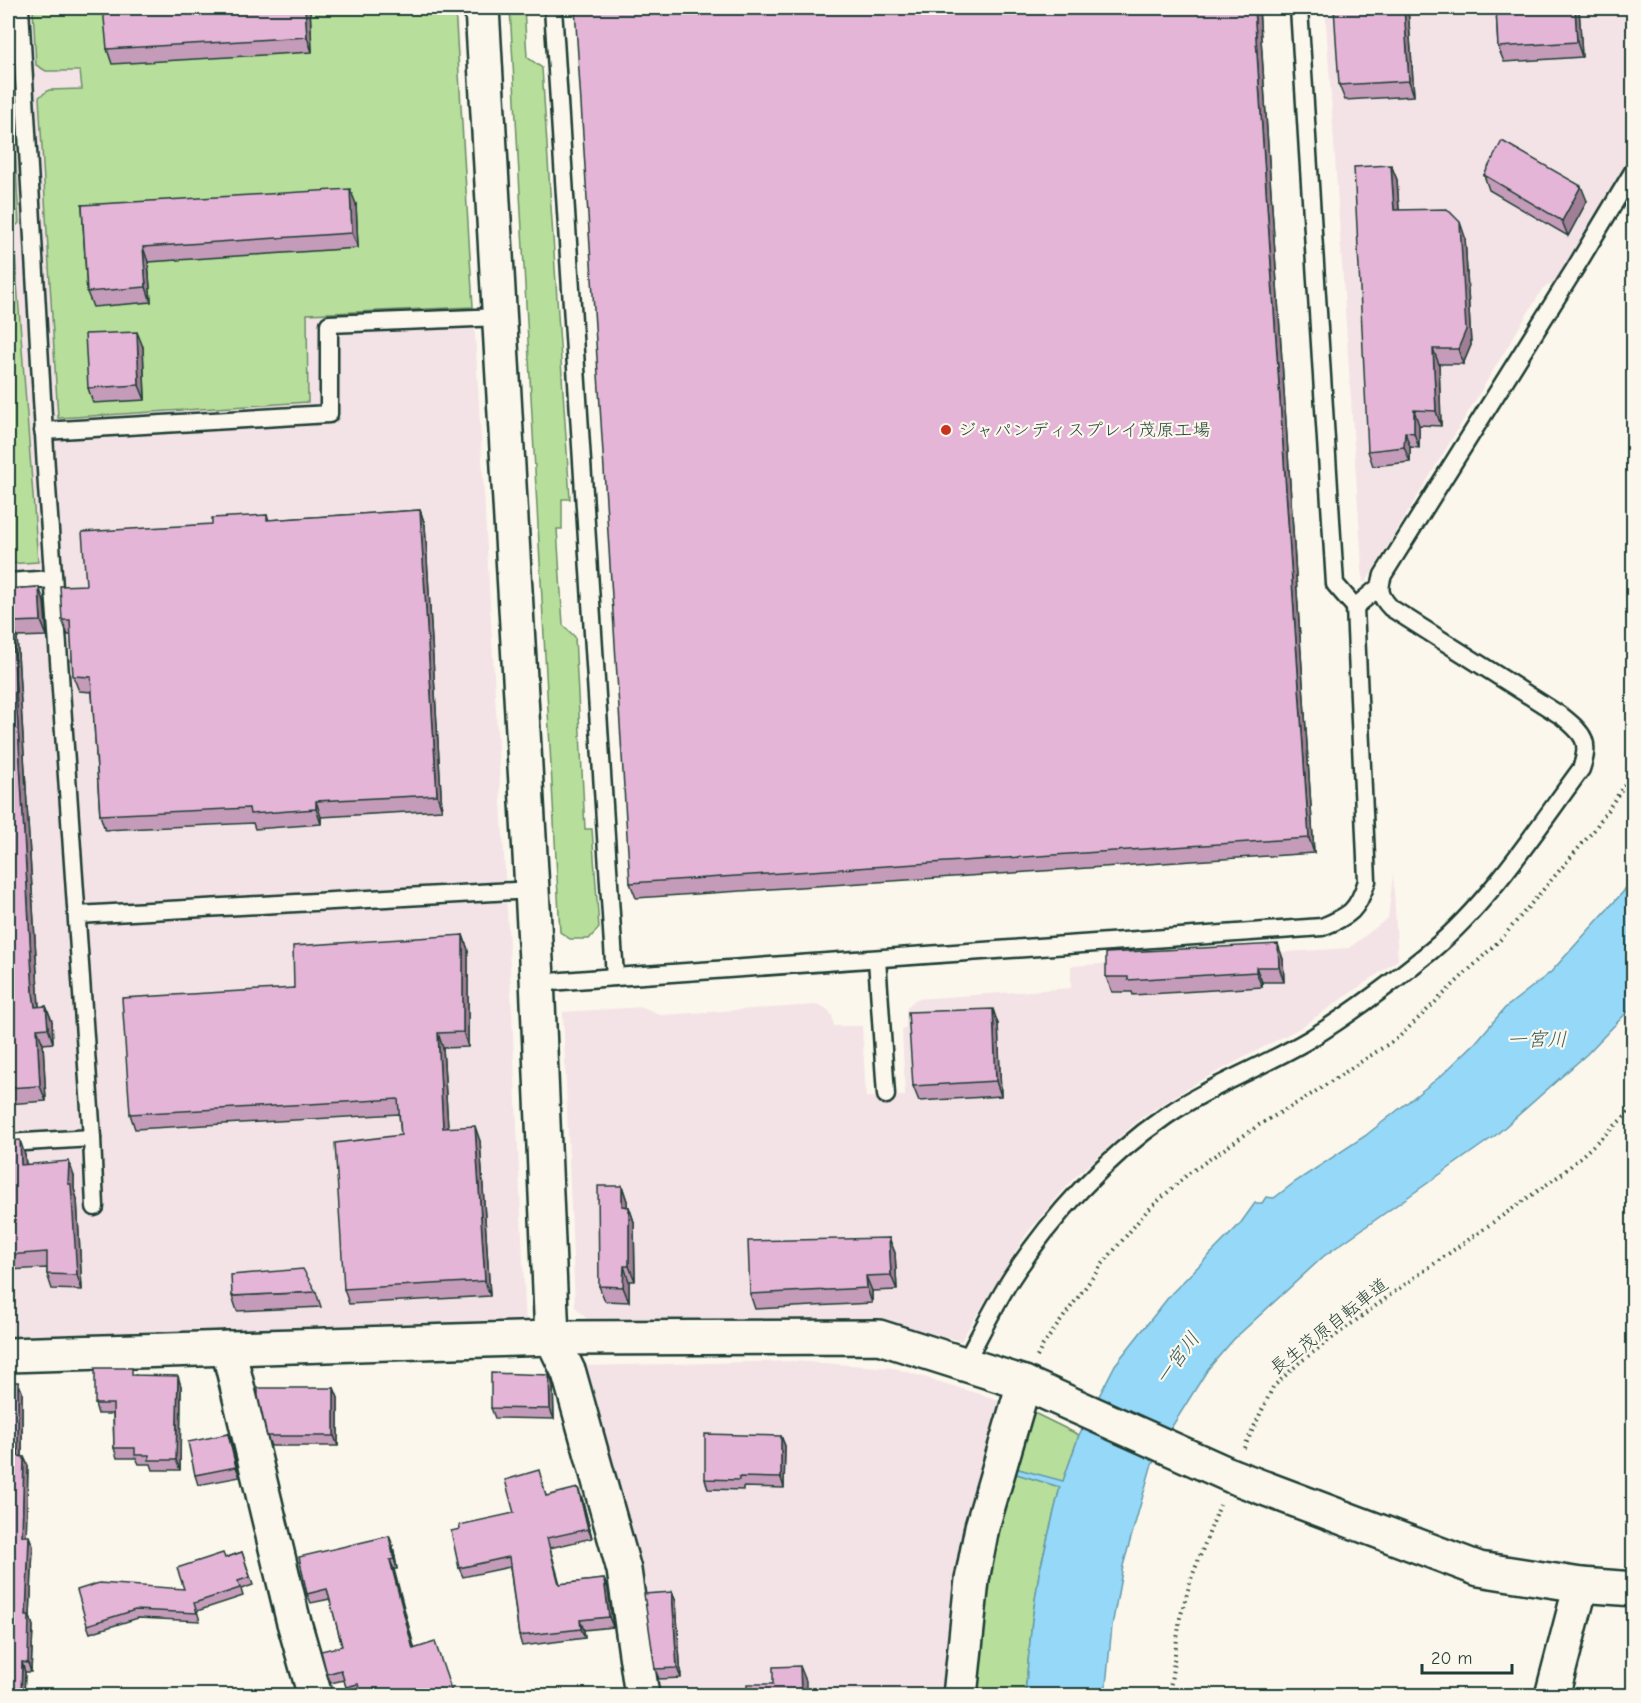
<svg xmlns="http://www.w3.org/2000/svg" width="1641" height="1703" font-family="'Comic Neue','Klee One',sans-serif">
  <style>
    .built { fill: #f4e3e6 }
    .green { fill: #b7df9b; stroke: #6b8e68; stroke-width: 1.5 }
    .water { fill: #96d8f8; stroke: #669aaa; stroke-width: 1.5 }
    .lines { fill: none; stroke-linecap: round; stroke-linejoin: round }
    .service-casing { stroke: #1f3d34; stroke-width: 21 }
    .minor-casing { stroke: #1f3d34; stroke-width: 38 }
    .tertiary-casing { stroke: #1f3d34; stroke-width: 38 }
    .path { stroke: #1f3d34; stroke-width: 4; stroke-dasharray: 1.5 4.5; stroke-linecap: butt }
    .service { stroke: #fbf7ec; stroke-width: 16 }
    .minor { stroke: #fbf7ec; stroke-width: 33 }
    .tertiary { stroke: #fbf7ec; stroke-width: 33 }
    .wall { fill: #c49cb9; stroke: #1f3d34; stroke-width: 1.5 }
    .shaded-wall { fill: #a07f96; stroke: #1f3d34; stroke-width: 1.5 }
    .building { fill: #e4b5d7; stroke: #1f3d34; stroke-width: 1.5 }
    .poi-dot { fill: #c8321e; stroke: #fbf7ec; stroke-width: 2 }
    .labels { text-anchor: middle; stroke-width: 4.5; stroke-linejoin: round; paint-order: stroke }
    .poi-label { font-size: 18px; fill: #1f3d34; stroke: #fbf7ec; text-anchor: start }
    .street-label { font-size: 18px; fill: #1f3d34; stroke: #fbf7ec }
    .water-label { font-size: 20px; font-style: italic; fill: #375c5b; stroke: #fbf7ec }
  </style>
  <rect width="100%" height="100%" fill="#fbf7ec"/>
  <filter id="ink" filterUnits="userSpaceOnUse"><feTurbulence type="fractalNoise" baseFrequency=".0167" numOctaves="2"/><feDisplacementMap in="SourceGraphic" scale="12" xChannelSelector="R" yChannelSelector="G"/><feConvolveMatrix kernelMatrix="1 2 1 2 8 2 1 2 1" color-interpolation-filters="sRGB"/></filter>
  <g filter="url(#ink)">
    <g class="built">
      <path d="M 8,8 L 457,8 L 509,945 L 526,1327 L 8,1342 Z"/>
      <path d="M 1325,8 L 1633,8 L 1633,154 L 1562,278 L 1543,288 L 1366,582 L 1363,582 Z"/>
      <path d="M 1393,874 L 1398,960 L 1300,1028 L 1196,1083 L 1142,1117 L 1074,1178 L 1027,1233 L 961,1341 L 899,1325 L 813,1319 L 715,1320 L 592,1324 L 575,1307 L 563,1012 L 643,1007 L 661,1015 L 815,1005 L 821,1006 L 827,1009 L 832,1015 L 834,1026 L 862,1026 L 866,1097 L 905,1096 L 902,1029 L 906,1027 L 906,1011 L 908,1006 L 916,999 L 1071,988 L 1071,966 L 1349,948 L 1388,918 Z"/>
      <path d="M 793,1361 L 894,1368 L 1003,1401 L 951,1695 L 648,1695 L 583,1366 Z"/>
    </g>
    <g class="green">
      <path d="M 33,8 L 455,8 L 473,307 L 307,314 L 308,402 L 58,418 L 39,97 L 49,90 L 82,89 L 80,71 L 46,71 L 36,65 Z"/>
      <path d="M 510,8 L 524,8 L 527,57 L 542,68 L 570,499 L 562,499 L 562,529 L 557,529 L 563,625 L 575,637 L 585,829 L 592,829 L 599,928 L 589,939 L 570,939 L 560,932 Z"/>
      <path d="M 8,16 L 19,223 L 13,229 L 38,562 L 8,564 Z"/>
      <path d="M 1024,1408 L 1079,1435 L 1063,1482 L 1011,1467 Z"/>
      <path d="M 1010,1472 L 1060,1487 L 1039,1574 L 1032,1620 L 1025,1695 L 971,1696 L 986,1556 Z"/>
    </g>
    <path class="water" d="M 1633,877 L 1633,1006 L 1587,1054 L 1496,1135 L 1324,1256 L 1234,1339 L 1208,1369 L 1171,1428 L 1151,1467 L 1123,1566 L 1112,1626 L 1105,1695 L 1025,1695 L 1032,1620 L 1039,1574 L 1060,1487 L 1010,1472 L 1011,1467 L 1063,1481 L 1079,1435 L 1115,1365 L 1171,1294 L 1240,1224 L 1255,1203 L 1262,1203 L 1266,1197 L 1274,1198 L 1295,1182 L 1365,1136 L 1442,1075 L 1476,1042 L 1505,1008 L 1551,972 L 1623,892 Z"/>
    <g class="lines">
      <g class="service-casing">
        <g id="service">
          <path d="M 553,8 L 615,977 L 1322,927 C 1351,915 1357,911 1367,881 L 1355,607 L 1379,587"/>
          <path d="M 1299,8 L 1335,584 L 1355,607"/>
          <path d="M 43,431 L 329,414 L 329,324 L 500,317"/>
          <path d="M 8,582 L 53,579"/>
          <path d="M 77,915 L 532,890"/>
          <path d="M 877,959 L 886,1095"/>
          <path d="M 537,983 L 615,977"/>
          <path d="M 92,1138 L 95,1207"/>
          <path d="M 8,1143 L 92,1138 L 47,487 L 20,8"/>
          <path d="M 965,1363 C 980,1335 994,1306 1011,1279 C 1051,1217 1105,1158 1166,1116 C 1211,1085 1263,1067 1310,1039 C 1352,1013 1393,982 1431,951 C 1489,903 1536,830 1581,769 C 1591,742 1584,734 1563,717 L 1391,608 C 1380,597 1378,590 1383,575 L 1574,270 L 1634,170"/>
        </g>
      </g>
      <g class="minor-casing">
        <g id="minor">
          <path d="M 552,1338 L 569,1373 L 624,1570 L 642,1696"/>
          <path d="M 228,1348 L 293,1619 L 315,1696"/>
          <path d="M 960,1696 L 972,1580 L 982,1527 L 1024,1383"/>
          <path d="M 1552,1696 L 1581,1585"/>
        </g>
      </g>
      <g class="tertiary-casing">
        <g id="tertiary">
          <path d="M 482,8 L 537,978 L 552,1338"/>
          <path d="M 8,1355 L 552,1338 L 879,1337 L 1024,1383 L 1232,1476 L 1479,1569 L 1581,1585 L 1634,1589"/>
        </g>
      </g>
      <g class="path">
        <path d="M 1037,1357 L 1043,1345 L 1101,1266 L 1146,1212 L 1188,1174 L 1259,1125 L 1304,1099 L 1399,1037 L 1502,938 L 1594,830 L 1634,771"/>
        <path d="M 1244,1448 L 1273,1387 L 1300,1362 L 1397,1290 L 1563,1173 L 1634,1108"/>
        <path d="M 1169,1696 L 1180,1618 L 1191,1579 L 1220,1505"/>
      </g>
      <use href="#service" class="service"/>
      <use href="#minor" class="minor"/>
      <use href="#tertiary" class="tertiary"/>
    </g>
    <g class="wall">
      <path d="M 310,8 L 312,52 L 112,64 L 107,49 Z"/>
      <path d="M 1259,8 L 1314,853 L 636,898 L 630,883 Z"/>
      <path d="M 1408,8 L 1414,96 L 1345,100 L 1339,85 Z"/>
      <path d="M 1496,8 L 1579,8 L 1582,57 L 1504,62 L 1498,47 Z"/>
      <path d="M 1391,165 L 1397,180 L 1399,210 L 1465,237 L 1471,345 L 1463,364 L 1439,364 L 1441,426 L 1419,425 L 1419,448 L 1410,447 L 1410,462 L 1373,466 L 1368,451 Z"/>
      <path d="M 1484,175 L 1587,201 L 1568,236 L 1489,190 Z"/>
      <path d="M 356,204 L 358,248 L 148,262 L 151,302 L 93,307 L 87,292 L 82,205 Z"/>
      <path d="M 143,347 L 145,400 L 93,403 L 88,388 Z"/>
      <path d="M 420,510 L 425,525 L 442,810 L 321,817 L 321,824 L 255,829 L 253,823 L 105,830 L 100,815 L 92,692 L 79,691 L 73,676 L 71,635 L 68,635 L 62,620 L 86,585 L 212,524 L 267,515 L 269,520 Z"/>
      <path d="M 39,587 L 44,602 L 47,636 L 17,637 L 39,1007 L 46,1006 L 52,1021 L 53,1043 L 43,1044 L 46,1101 L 8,1104 L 8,589 Z"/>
      <path d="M 463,935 L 468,950 L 468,1047 L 443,1048 L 448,1128 L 480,1141 L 490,1296 L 349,1304 L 344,1289 L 401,1135 L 399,1114 L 135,1129 L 130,1114 L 294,988 Z"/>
      <path d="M 1283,959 L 1284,982 L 1262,982 L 1262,987 L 1133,995 L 1132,992 L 1112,992 L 1106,977 Z"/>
      <path d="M 998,1024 L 1001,1096 L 919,1101 L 913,1086 Z"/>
      <path d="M 8,1141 L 25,1155 L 26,1164 L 74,1176 L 74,1189 L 77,1199 L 82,1290 L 52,1289 L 47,1274 L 47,1268 L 8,1270 Z"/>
      <path d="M 622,1186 L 627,1201 L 627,1207 L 629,1207 L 634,1222 L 635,1281 L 629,1281 L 629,1302 L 605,1301 L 599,1286 Z"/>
      <path d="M 889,1238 L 895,1253 L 897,1290 L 872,1291 L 872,1303 L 755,1309 L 750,1294 Z"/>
      <path d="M 316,1292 L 321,1307 L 237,1311 L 232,1296 Z"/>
      <path d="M 135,1375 L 181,1386 L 180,1470 L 153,1470 L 151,1464 L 139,1464 L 136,1458 L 117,1458 L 114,1448 L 113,1414 L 98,1414 L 95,1404 Z"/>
      <path d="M 18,1382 L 22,1392 L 22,1457 L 24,1457 L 28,1466 L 26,1536 L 33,1546 L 30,1617 L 33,1626 L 31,1672 L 25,1672 L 24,1695 L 8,1695 Z"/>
      <path d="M 553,1385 L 554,1419 L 495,1418 L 491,1408 Z"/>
      <path d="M 334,1388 L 338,1398 L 338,1446 L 271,1446 L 267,1436 Z"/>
      <path d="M 228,1434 L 232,1444 L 240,1477 L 198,1485 L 195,1475 Z"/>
      <path d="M 781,1436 L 785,1446 L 784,1488 L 743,1487 L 743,1490 L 708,1489 L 705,1479 Z"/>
      <path d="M 542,1480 L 546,1496 L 582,1498 L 592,1538 L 550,1548 L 560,1584 L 604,1579 L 608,1589 L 613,1627 L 584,1630 L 585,1638 L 522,1646 L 519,1636 L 510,1567 L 463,1577 L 459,1568 L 460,1529 L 514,1513 Z"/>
      <path d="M 389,1536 L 393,1546 L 397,1569 L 394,1569 L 360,1694 L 355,1695 L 349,1695 L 344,1680 L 331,1683 L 327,1674 L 342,1646 L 330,1599 L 311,1603 L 307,1594 Z"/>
      <path d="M 242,1552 L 253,1585 L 241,1589 L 243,1596 L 197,1611 L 200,1621 L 138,1618 L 90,1633 L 87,1625 L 184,1589 L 225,1558 Z"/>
      <path d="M 672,1592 L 676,1602 L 681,1678 L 659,1679 L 655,1669 Z"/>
    </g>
    <g class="shaded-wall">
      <path d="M 305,8 L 310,8 L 312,52 L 307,37 Z"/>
      <path d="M 1254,8 L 1259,8 L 1314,853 L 1309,838 Z"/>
      <path d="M 1404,8 L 1408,8 L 1414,96 L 1409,81 Z"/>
      <path d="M 1575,8 L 1579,8 L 1582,57 L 1577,42 Z"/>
      <path d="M 1391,165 L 1397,180 L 1400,225 L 1394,210 Z"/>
      <path d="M 1581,186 L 1587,201 L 1568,236 L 1562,221 Z"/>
      <path d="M 350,189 L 356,204 L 358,248 L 352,233 Z"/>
      <path d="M 1460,222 L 1465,237 L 1471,345 L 1463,364 L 1458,349 Z"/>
      <path d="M 143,247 L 148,262 L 151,302 L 146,287 Z"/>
      <path d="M 137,332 L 143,347 L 145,400 L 139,385 Z"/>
      <path d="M 1433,349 L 1439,364 L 1441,426 L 1436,411 Z"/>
      <path d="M 1414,410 L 1419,425 L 1419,448 L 1414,433 Z"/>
      <path d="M 1405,432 L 1410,447 L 1410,462 L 1404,447 Z"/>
      <path d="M 420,510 L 425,525 L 442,810 L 437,795 Z"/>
      <path d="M 39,587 L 44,602 L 47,636 L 41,621 Z"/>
      <path d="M 12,622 L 17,637 L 39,1008 L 35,1007 L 33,993 Z"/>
      <path d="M 316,801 L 321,817 L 321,824 L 316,809 Z"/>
      <path d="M 463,935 L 468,950 L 468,1047 L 463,1032 Z"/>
      <path d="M 1278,944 L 1283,959 L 1284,982 L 1279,967 Z"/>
      <path d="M 1256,967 L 1262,982 L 1262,987 L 1256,972 Z"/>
      <path d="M 46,1006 L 52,1021 L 53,1043 L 48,1028 Z"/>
      <path d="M 993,1009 L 998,1024 L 1001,1096 L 996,1081 Z"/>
      <path d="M 37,1029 L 43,1044 L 46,1101 L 40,1086 Z"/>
      <path d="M 438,1033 L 443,1048 L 449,1143 L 443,1128 Z"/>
      <path d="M 475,1126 L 480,1141 L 490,1296 L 485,1281 Z"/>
      <path d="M 20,1140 L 25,1155 L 27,1180 L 21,1165 Z"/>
      <path d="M 69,1161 L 74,1176 L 74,1189 L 77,1199 L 82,1290 L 77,1275 L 68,1184 Z"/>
      <path d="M 622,1186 L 627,1201 L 628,1221 L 622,1206 Z"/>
      <path d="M 629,1207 L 634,1222 L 635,1281 L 629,1266 Z"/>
      <path d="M 889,1238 L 895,1253 L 897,1290 L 891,1275 Z"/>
      <path d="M 624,1266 L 629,1281 L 629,1302 L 623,1287 Z"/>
      <path d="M 866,1276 L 872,1291 L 872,1303 L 867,1288 Z"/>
      <path d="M 549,1375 L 553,1385 L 554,1419 L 550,1409 Z"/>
      <path d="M 178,1376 L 181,1386 L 180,1470 L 176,1460 Z"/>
      <path d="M 18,1382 L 22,1392 L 22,1466 L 18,1456 Z"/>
      <path d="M 334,1388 L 338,1398 L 338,1446 L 334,1436 Z"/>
      <path d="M 228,1434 L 232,1444 L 240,1477 L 236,1467 Z"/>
      <path d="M 781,1436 L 785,1446 L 784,1488 L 781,1478 Z"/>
      <path d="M 24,1457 L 28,1466 L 26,1546 L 22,1536 Z"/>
      <path d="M 578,1488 L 582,1498 L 592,1538 L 588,1529 Z"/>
      <path d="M 29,1536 L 33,1546 L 30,1617 L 33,1626 L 31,1672 L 28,1663 L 26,1616 Z"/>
      <path d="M 389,1536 L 393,1546 L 397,1569 L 394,1559 Z"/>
      <path d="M 390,1560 L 394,1569 L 417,1658 L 413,1649 Z"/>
      <path d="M 604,1579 L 608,1589 L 613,1627 L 609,1617 Z"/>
      <path d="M 672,1592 L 676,1602 L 681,1678 L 677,1668 Z"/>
      <path d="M 580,1620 L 584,1630 L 585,1638 L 581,1629 Z"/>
      <path d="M 22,1662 L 25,1672 L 24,1695 L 21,1695 Z"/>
      <path d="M 800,1666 L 806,1681 L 806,1695 L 801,1695 Z"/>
    </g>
    <g class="building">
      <path d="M 103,8 L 305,8 L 307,37 L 107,49 Z"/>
      <path d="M 575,8 L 1254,8 L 1309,838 L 630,883 Z"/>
      <path d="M 1334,8 L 1404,8 L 1409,81 L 1339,85 Z"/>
      <path d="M 1496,8 L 1575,8 L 1577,42 L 1498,47 Z"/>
      <path d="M 1502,141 L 1581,186 L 1562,221 L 1484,175 Z"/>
      <path d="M 1391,165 L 1394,210 L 1447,209 L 1460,222 L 1466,330 L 1458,349 L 1433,349 L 1436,411 L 1414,410 L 1414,433 L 1405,432 L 1404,447 L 1368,451 L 1354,167 Z"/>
      <path d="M 350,189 L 352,233 L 143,247 L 146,287 L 87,292 L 82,205 Z"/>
      <path d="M 137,332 L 139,385 L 88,388 L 85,334 Z"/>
      <path d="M 420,510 L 437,795 L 316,801 L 316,809 L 250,814 L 249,808 L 100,815 L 91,677 L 73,676 L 70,620 L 62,620 L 60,586 L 86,585 L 82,532 L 212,524 L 212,518 L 267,515 L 267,520 Z"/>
      <path d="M 39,587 L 41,621 L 12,622 L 33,993 L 35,1007 L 46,1006 L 48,1028 L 37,1029 L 40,1086 L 8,1088 L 8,589 Z"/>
      <path d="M 463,935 L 463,1032 L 438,1033 L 443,1128 L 475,1126 L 485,1281 L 344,1289 L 335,1143 L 401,1135 L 398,1099 L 130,1114 L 122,998 L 294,988 L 293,946 Z"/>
      <path d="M 1278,944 L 1279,967 L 1256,967 L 1256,972 L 1128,980 L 1128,977 L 1106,977 L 1106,953 Z"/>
      <path d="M 993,1009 L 996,1081 L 913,1086 L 908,1012 Z"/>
      <path d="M 20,1140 L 21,1165 L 69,1161 L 68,1184 L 71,1184 L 77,1275 L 47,1274 L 47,1252 L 8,1255 L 8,1141 Z"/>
      <path d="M 598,1186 L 622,1186 L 622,1206 L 629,1207 L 629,1266 L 624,1266 L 623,1287 L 599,1286 Z"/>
      <path d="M 889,1238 L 891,1275 L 866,1276 L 867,1288 L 750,1294 L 748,1241 Z"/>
      <path d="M 303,1269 L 316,1292 L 232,1296 L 231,1275 Z"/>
      <path d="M 95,1368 L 132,1368 L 132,1375 L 178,1376 L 176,1460 L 149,1460 L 149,1455 L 135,1455 L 135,1448 L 114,1448 L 113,1404 L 95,1404 Z"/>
      <path d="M 491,1373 L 549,1375 L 550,1409 L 491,1408 Z"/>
      <path d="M 8,1382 L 18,1382 L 18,1456 L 24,1457 L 22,1536 L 29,1536 L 26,1616 L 29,1616 L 28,1663 L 22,1662 L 21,1695 L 8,1695 Z"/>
      <path d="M 258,1388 L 334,1388 L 334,1436 L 267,1436 L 258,1396 Z"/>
      <path d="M 228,1434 L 236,1467 L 195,1475 L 188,1442 Z"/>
      <path d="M 705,1434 L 781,1436 L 781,1478 L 739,1477 L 739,1480 L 705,1479 Z"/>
      <path d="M 539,1470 L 546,1496 L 578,1488 L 588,1529 L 547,1538 L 559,1584 L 604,1579 L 609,1617 L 580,1620 L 581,1629 L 519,1636 L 509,1557 L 459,1568 L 451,1531 L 460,1529 L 459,1525 L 514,1513 L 505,1480 Z"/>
      <path d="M 389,1536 L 394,1559 L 390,1560 L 413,1649 L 435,1642 L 453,1695 L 361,1695 L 358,1684 L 346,1687 L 341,1670 L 327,1674 L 321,1651 L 342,1646 L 327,1589 L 307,1594 L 299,1557 Z"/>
      <path d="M 242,1552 L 250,1577 L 238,1581 L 240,1588 L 194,1603 L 197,1613 L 135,1610 L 87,1625 L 77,1590 L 99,1583 L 184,1589 L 177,1568 L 223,1553 L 225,1558 Z"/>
      <path d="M 672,1592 L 677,1668 L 655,1669 L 644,1594 Z"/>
      <path d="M 800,1666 L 801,1695 L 747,1695 L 747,1684 L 773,1684 L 773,1667 Z"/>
    </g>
  </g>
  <circle class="poi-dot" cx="946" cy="430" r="6"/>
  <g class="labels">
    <g class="poi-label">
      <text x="958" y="436">ジャパンディスプレイ茂原工場</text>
    </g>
    <g class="street-label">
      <text transform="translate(1329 1326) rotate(-38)" y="6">長生茂原自転車道</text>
    </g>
    <g class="water-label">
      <text x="1537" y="1046">一宮川</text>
      <text transform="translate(1177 1358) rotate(-53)" y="7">一宮川</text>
    </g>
  </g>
  <rect width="1641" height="1703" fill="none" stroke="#fbf7ec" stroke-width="30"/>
  <rect x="15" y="15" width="1611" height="1673" fill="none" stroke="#1f3d34" stroke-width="2" filter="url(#ink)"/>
  <path d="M1422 1664v9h90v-9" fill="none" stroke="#1f3d34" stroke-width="3"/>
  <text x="1431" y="1664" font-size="18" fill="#1f3d34" stroke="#fbf7ec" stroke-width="4.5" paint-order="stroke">20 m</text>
</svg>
